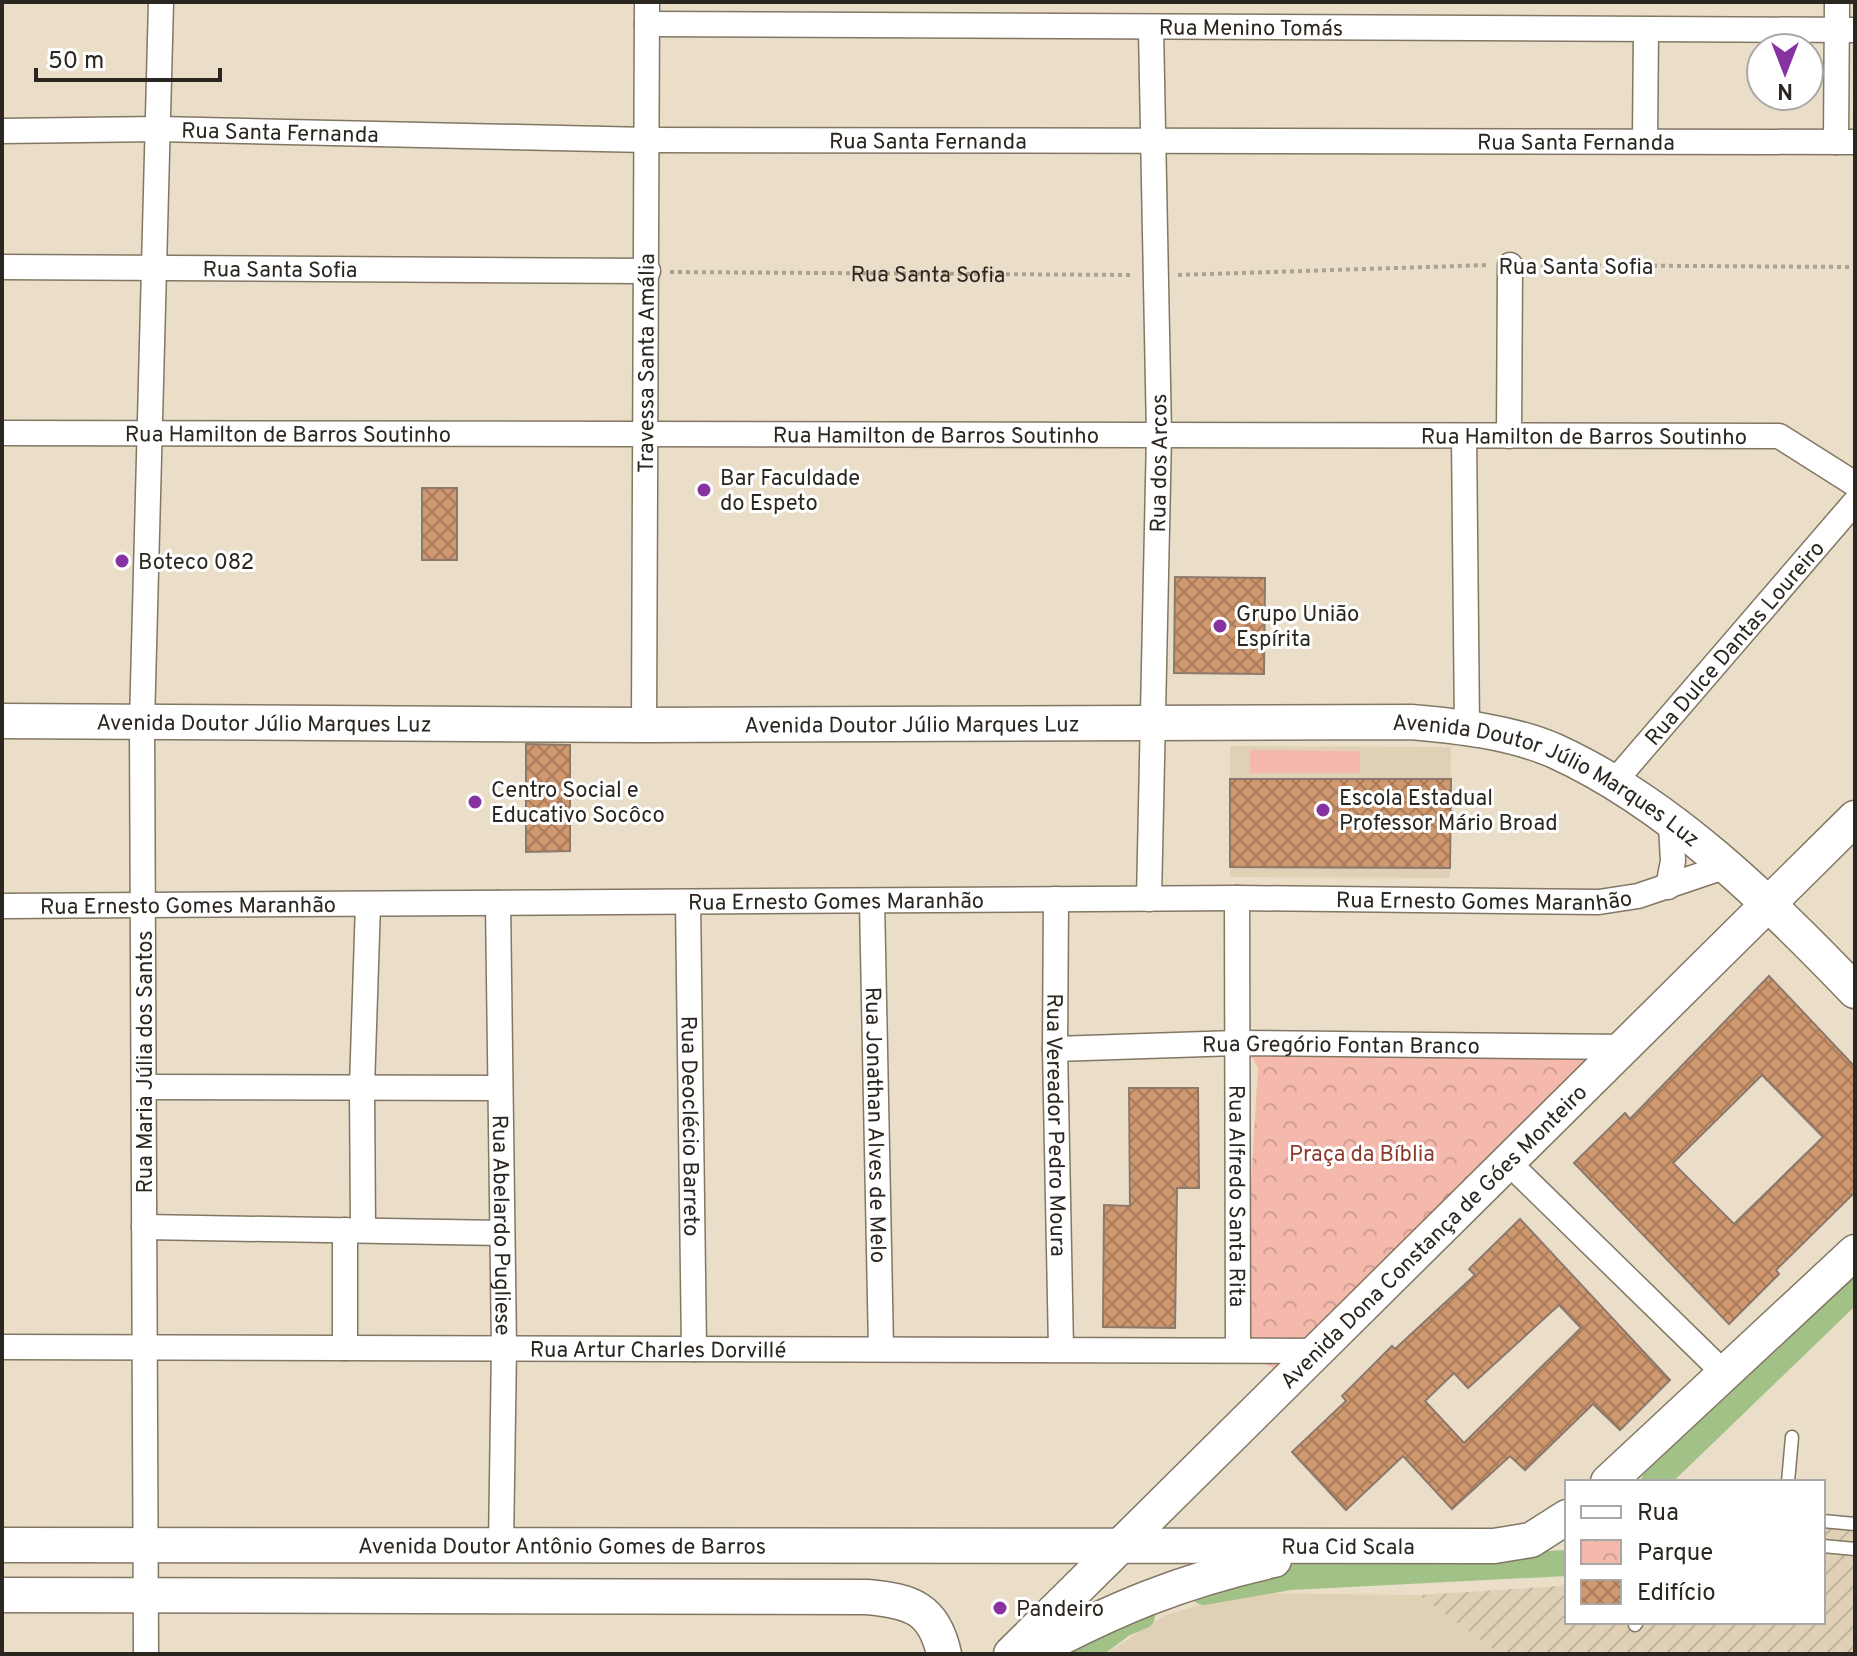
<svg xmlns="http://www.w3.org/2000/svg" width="1857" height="1656" font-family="Overpass,sans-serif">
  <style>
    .built { fill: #e0d1b6 }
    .industrial { fill: url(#industrial-furrows) }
    .park { fill: url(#park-crowns) }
    .pitch { fill: #f4b8ac }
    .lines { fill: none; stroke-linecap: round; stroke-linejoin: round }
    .canal { stroke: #a2c186; stroke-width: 26 }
    .building { fill: url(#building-cross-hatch); stroke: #8c796c; stroke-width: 2; fill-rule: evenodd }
    .lane-casing { stroke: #827764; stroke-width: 15 }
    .street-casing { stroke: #827764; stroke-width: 27 }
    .secondary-casing { stroke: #827764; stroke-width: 37 }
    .path { stroke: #aba191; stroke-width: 4; stroke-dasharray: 4 4; stroke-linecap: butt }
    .lane { stroke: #fff; stroke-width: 12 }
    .street { stroke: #fff; stroke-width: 24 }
    .secondary { stroke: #fff; stroke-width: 34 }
    .poi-dot { fill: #8732a1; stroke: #fff; stroke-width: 3 }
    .labels { text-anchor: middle; stroke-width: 6; stroke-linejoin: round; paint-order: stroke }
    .street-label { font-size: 22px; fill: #2b261f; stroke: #fff }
    .poi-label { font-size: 22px; fill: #2b261f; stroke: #fff; text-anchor: start }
    .park-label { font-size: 22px; fill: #8d392b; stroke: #fff }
  </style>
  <defs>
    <pattern id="industrial-furrows" width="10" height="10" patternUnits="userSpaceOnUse" patternTransform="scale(2)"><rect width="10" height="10" fill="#e0d1b6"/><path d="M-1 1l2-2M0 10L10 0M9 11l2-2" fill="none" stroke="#c0b39c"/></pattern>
    <pattern id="park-crowns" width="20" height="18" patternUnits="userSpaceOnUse" patternTransform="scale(2)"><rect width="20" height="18" fill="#f4b8ac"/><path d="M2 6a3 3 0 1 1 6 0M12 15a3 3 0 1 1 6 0" fill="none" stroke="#d19e94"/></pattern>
    <pattern id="building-cross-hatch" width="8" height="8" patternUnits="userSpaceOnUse" patternTransform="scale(2)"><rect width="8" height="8" fill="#d0986f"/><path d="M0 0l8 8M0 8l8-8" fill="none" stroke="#a97c5b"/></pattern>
  </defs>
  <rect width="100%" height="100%" fill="#eadec9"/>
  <g class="built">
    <path d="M 1230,746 L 1451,747 L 1450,878 L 1230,877 Z"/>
    <path d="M 1242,1593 L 1419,1595 L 1500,1654 L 1105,1654 L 1166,1615 Z"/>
  </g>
  <path class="industrial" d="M 1823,1524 L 1855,1528 L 1855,1654 L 1500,1654 L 1419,1595 L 1561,1586 L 1567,1581 L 1567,1622 L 1823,1622 Z"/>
  <path class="park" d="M 1244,1043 L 1626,1047 L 1291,1376 L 1241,1353 L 1258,1068 Z"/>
  <path class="pitch" d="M 1250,750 L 1360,751 L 1360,773 L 1250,773 Z"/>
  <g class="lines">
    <g class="canal">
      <path d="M 1654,1482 L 1855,1288"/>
      <path d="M 1204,1592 L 1290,1577 L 1567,1563"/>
      <path d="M 1082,1654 L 1123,1624 L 1142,1616"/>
    </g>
  </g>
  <g class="building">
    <rect x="422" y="488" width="35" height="72"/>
    <path d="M 1175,577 L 1265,578 L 1264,674 L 1174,673 Z"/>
    <path d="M 526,744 L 570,745 L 570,851 L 526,852 Z"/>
    <path d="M 1230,779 L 1451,779 L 1450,868 L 1230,867 Z"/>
    <path d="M 1769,976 L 1855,1067 L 1855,1192 L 1776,1270 L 1779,1274 L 1729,1324 L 1574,1163 L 1625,1113 L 1630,1119 ZM 1762,1075 L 1823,1137 L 1734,1224 L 1673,1163 Z"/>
    <path d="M 1129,1088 L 1198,1088 L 1199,1188 L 1177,1188 L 1175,1328 L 1103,1327 L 1104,1205 L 1130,1206 Z"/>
    <path d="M 1520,1219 L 1670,1380 L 1620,1430 L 1593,1404 L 1525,1470 L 1510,1456 L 1452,1509 L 1403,1456 L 1346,1510 L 1292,1452 L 1346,1401 L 1342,1396 L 1392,1346 L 1395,1349 L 1475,1275 L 1469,1269 ZM 1559,1305 L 1581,1328 L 1464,1443 L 1425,1401 L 1454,1373 L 1468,1388 Z"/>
  </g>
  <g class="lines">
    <g class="lane-casing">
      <g id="lane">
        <path d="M 1788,1482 L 1792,1437"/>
        <path d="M 1823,1521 L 1855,1524"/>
        <path d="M 1823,1546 L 1855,1549"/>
        <path d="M 1635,1625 L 1637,1622"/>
      </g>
    </g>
    <g class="street-casing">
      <g id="street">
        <path id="s2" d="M 647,24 L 1855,30"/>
        <path id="s3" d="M 2,131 L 158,129 L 647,140 L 1855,142"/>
        <path d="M 1645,139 L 1646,30"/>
        <path d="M 1836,142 L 1837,2"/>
        <path id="s4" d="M 2,267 L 648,271"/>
        <path id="s5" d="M 2,433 L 1779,436 L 1855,484"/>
        <path d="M 1464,436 L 1467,727"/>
        <path d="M 1509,436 L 1510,265"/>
        <path id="s6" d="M 644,725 L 647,2"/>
        <path id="s7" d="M 1614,782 L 1855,502"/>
        <path d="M 1668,887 L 1673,861 L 1671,825"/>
        <path id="s8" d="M 1237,898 L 1238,1350"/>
        <path id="s9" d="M 1056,899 L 1055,1049 L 1061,1349"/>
        <path id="s10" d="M 1149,899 L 1159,435 L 1151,29"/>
        <path id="s11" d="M 872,901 L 881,1349"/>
        <path id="s12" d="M 688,902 L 694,1349"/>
        <path id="s13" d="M 498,903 L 504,1348 L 501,1546"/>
        <path id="s14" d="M 2,906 L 1237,898 L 1599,902 L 1638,896 L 1727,866"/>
        <path id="s15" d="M 1055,1049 L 1236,1043 L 1626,1047"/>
        <path d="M 144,1087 L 500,1088"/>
        <path d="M 1509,1163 L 1725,1374"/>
        <path d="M 144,1227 L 502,1233"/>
        <path d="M 345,1230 L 345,1348"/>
        <path d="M 363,1230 L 362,1087 L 368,904"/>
        <path id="s16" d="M 2,1347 L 1316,1351"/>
        <path d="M 146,1654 L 142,723 L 161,2"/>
      </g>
    </g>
    <g class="secondary-casing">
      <g id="secondary">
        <path id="s17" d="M 2,721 L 644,725 L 1411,722 C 1458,726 1511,732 1555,751 C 1669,803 1769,901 1855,991"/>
        <path d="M 1608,1482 L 1855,1252"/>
        <path id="s18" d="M 2,1545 L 1494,1546 L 1531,1540 L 1567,1517"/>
        <path d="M 2,1595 L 867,1597 C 911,1601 934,1608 944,1654"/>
        <path id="s19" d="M 1011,1654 L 1855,818"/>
        <path d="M 1029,1654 C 1114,1609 1180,1581 1274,1560"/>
      </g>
    </g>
    <g class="path">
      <path d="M 1533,265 L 1855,267"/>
      <path id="s1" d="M 670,272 L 1133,275"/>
      <path d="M 1178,275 L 1489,265"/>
    </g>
    <use href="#lane" class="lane"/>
    <use href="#street" class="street"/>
    <use href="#secondary" class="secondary"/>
  </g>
  <g class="poi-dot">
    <circle cx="704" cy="490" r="8"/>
    <circle cx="122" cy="561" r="8"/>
    <circle cx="1220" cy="626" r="8"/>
    <circle cx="475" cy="802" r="8"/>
    <circle cx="1323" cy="810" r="8"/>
    <circle cx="1000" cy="1608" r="8"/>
  </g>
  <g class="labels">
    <g class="street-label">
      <text dy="8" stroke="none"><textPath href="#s2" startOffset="604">Rua Menino Tomás</textPath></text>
      <text dy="8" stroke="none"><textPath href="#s3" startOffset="278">Rua Santa Fernanda</textPath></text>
      <text dy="8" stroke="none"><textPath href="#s3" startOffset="1574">Rua Santa Fernanda</textPath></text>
      <text dy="8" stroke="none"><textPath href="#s3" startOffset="926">Rua Santa Fernanda</textPath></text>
      <text x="1576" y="274">Rua Santa Sofia</text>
      <text dy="8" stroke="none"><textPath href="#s4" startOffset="278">Rua Santa Sofia</textPath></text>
      <text dy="8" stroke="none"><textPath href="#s1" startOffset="258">Rua Santa Sofia</textPath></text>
      <text dy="8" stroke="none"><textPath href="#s6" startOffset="362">Travessa Santa Amália</textPath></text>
      <text dy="8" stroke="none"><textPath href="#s5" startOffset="286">Rua Hamilton de Barros Soutinho</textPath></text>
      <text dy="8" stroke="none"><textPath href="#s5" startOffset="934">Rua Hamilton de Barros Soutinho</textPath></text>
      <text dy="8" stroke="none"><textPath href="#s5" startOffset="1582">Rua Hamilton de Barros Soutinho</textPath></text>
      <text dy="8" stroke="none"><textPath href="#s10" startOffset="436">Rua dos Arcos</textPath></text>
      <text dy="8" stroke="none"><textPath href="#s7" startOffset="184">Rua Dulce Dantas Loureiro</textPath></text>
      <text dy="8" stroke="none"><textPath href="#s17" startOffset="262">Avenida Doutor Júlio Marques Luz</textPath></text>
      <text dy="8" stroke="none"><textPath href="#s17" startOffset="910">Avenida Doutor Júlio Marques Luz</textPath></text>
      <text dy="8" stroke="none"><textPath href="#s17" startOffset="1558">Avenida Doutor Júlio Marques Luz</textPath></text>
      <text dy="8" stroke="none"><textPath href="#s14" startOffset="1482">Rua Ernesto Gomes Maranhão</textPath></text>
      <text dy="8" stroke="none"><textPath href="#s14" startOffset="834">Rua Ernesto Gomes Maranhão</textPath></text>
      <text dy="8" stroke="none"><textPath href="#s14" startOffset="186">Rua Ernesto Gomes Maranhão</textPath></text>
      <text dy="8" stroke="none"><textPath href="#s15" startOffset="286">Rua Gregório Fontan Branco</textPath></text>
      <text transform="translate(144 1062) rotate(-90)" y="8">Rua Maria Júlia dos Santos</text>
      <text dy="8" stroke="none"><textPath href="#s9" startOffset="226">Rua Vereador Pedro Moura</textPath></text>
      <text dy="8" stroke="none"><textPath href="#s12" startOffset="224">Rua Deoclécio Barreto</textPath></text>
      <text dy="8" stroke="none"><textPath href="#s11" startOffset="224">Rua Jonathan Alves de Melo</textPath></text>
      <text dy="8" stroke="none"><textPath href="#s8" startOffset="298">Rua Alfredo Santa Rita</textPath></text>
      <text dy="8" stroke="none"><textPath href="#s13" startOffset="322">Rua Abelardo Pugliese</textPath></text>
      <text dy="8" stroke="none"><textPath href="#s19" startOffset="594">Avenida Dona Constança de Góes Monteiro</textPath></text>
      <text dy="8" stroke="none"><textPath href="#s16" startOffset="656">Rua Artur Charles Dorvillé</textPath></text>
      <text dy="8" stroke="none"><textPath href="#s18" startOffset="560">Avenida Doutor Antônio Gomes de Barros</textPath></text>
      <text dy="8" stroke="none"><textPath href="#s18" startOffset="1346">Rua Cid Scala</textPath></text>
    </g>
    <g class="poi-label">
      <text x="720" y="485">Bar Faculdade<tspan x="720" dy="25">do Espeto</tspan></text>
      <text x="138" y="569">Boteco 082</text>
      <text x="1236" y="621">Grupo União<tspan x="1236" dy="25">Espírita</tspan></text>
      <text x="491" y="797">Centro Social e<tspan x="491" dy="25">Educativo Socôco</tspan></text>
      <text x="1339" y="805">Escola Estadual<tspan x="1339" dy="25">Professor Mário Broad</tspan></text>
      <text x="1016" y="1616">Pandeiro</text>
    </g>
    <g class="park-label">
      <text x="1362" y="1161">Praça da Bíblia</text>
    </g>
  </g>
  <rect width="1857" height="1656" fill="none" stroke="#2b261f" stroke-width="8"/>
  <rect x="1565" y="1480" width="260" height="144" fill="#ffffff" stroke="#aaa8a5" stroke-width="2"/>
  <rect x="1581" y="1506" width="40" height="12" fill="#ffffff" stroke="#aaa8a5" stroke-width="2"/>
  <text x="1637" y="1520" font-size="24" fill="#2b261f">Rua</text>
  <rect x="1581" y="1540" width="40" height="24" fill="url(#park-crowns)" stroke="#aaa8a5" stroke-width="2"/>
  <text x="1637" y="1560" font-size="24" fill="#2b261f">Parque</text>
  <rect x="1581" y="1580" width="40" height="24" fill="url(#building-cross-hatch)" stroke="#aaa8a5" stroke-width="2"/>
  <text x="1637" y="1600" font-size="24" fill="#2b261f">Edifício</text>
  <g transform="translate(1785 72) rotate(180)"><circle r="38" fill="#ffffff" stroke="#aaa8a5" stroke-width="2"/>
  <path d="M0-6L14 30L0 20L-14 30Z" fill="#8732a1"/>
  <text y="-12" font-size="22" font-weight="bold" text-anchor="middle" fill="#2b261f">N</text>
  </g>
  <path d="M36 68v12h184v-12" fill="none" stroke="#2b261f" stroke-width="4"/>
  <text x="48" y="68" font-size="24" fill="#2b261f" stroke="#ffffff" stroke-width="6" paint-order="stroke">50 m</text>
</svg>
